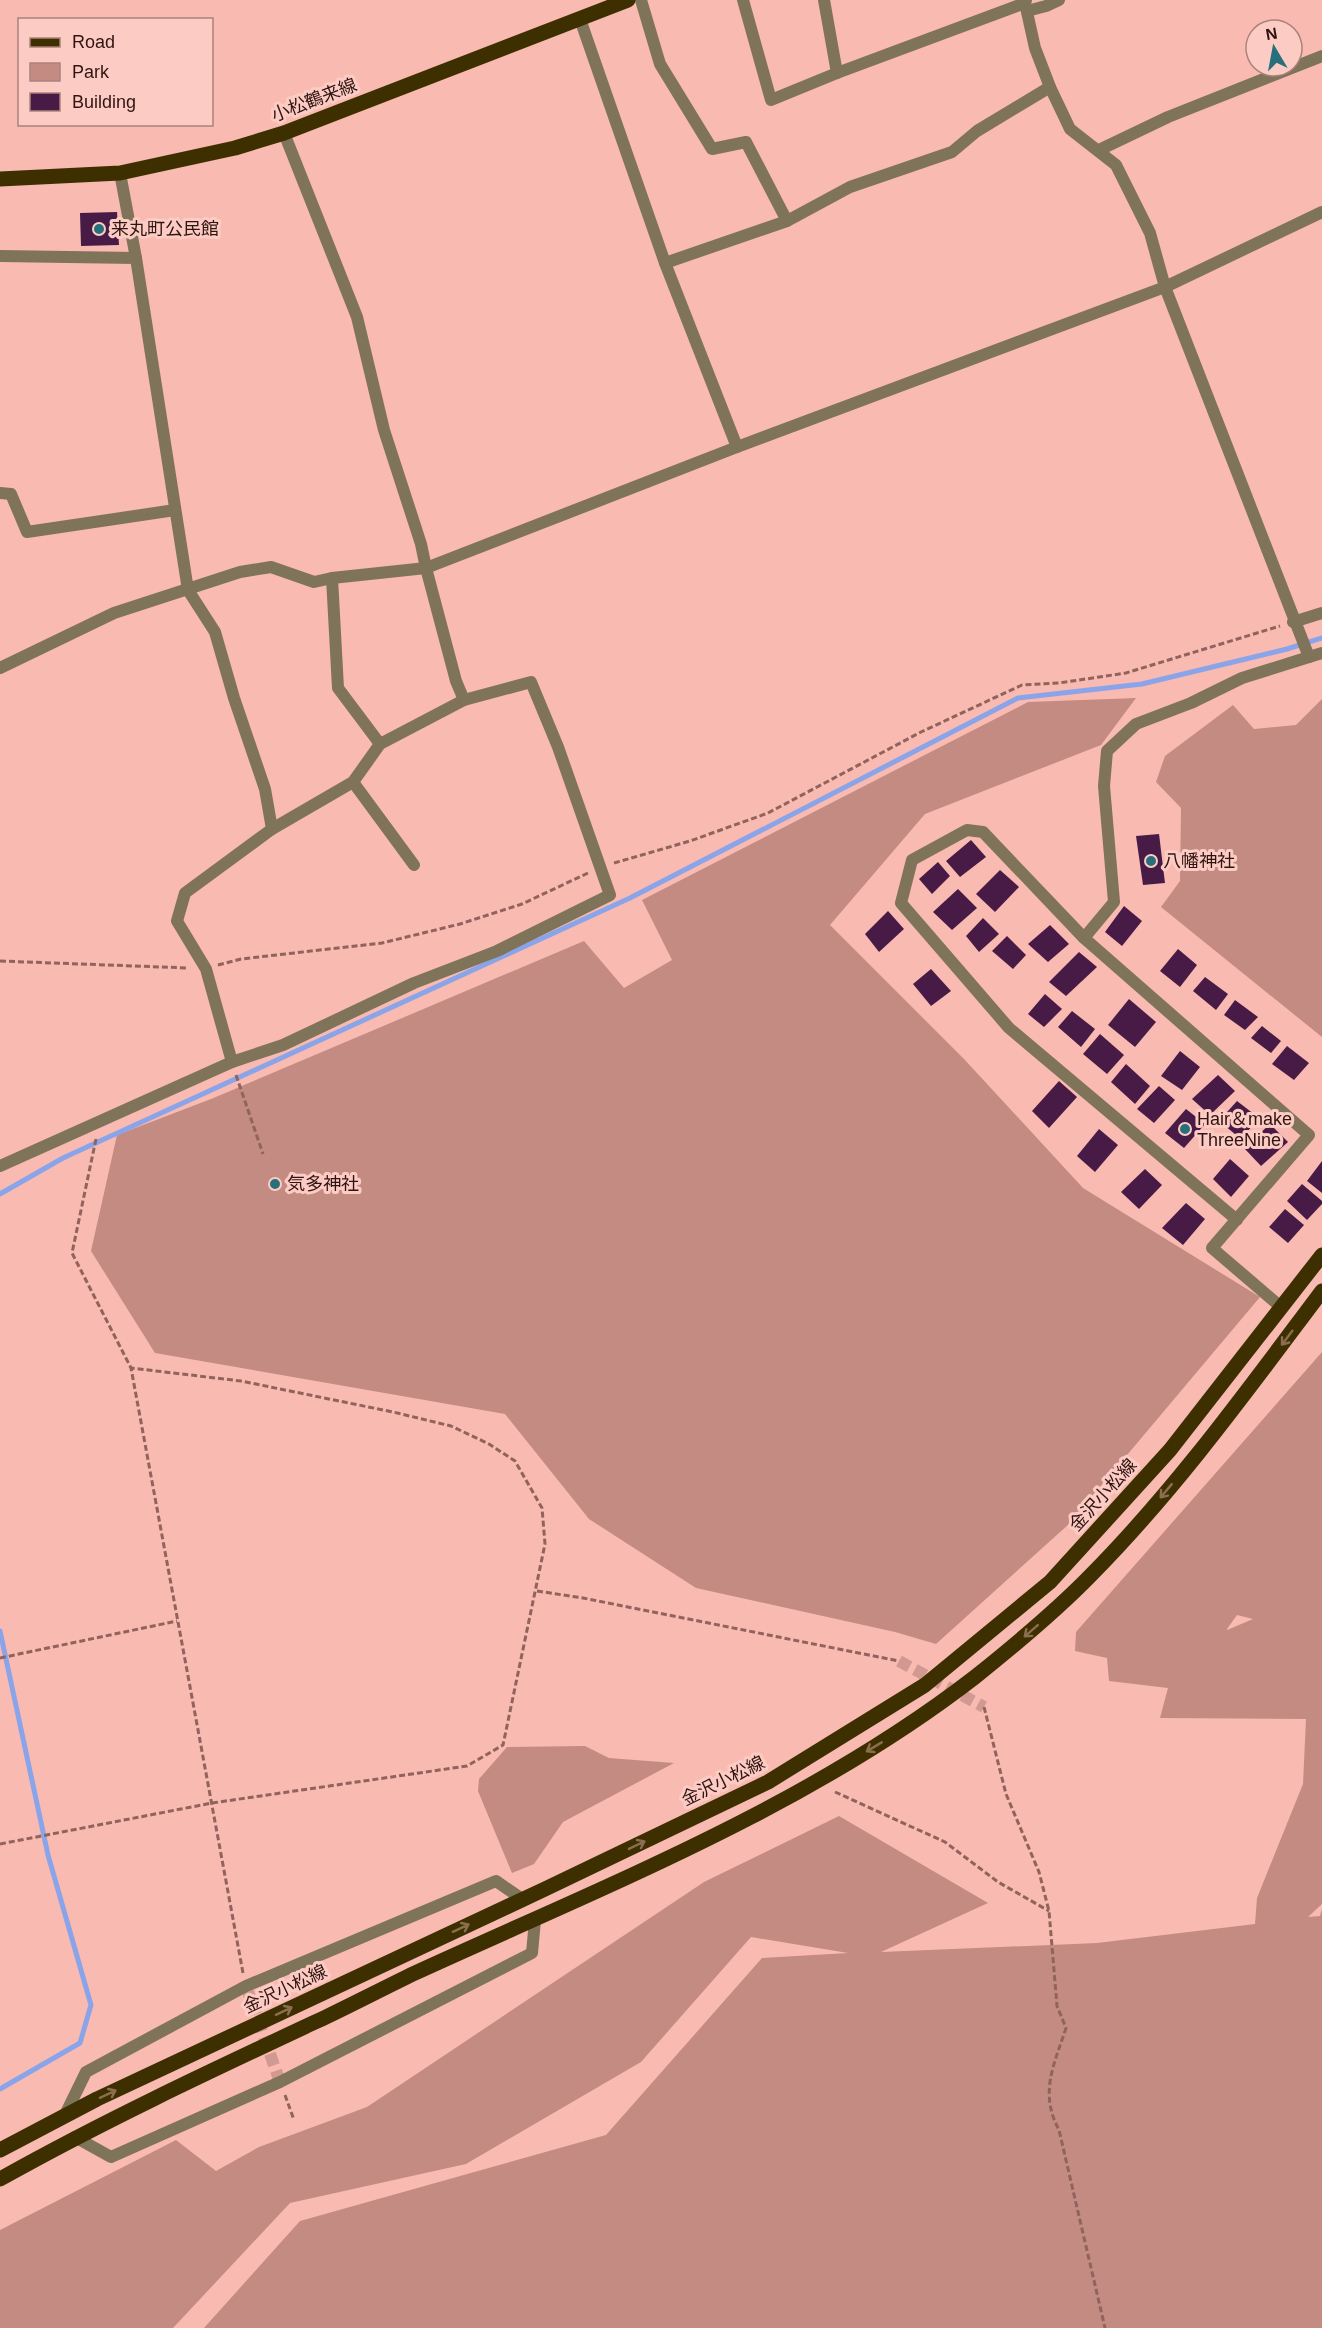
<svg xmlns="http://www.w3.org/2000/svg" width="1322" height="2328" font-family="Helvetica,'Noto Sans JP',sans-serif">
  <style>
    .green { fill: #c48b83; fill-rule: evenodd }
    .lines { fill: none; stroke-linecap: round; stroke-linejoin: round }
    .stream { stroke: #8aa4ea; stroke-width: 5 }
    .building { fill: #481b47 }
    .street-tunnel { stroke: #d19991; stroke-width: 12; stroke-dasharray: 12 6; stroke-linecap: butt }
    .path { stroke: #90635d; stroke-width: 3; stroke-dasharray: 6 3; stroke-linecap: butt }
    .street { stroke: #7f7459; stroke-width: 12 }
    .primary { stroke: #3e2f01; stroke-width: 15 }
    .oneway { stroke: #8a6e4f }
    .poi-dot { fill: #276f7a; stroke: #fcccc4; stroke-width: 2 }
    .labels { text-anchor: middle; stroke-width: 6; stroke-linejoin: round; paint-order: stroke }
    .street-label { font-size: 18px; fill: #301411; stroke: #fcccc4 }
    .poi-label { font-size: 18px; fill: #301411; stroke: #fcccc4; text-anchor: start }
  </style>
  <rect width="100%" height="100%" fill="#f9bab1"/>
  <g class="green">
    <path d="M 1136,698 L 1101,745 L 925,814 L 830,925 L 964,1059 L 1083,1188 L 1260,1297 L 1069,1524 L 936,1644 L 895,1632 L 696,1588 L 589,1519 L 505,1414 L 155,1353 L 91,1251 L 117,1135 L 211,1099 L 584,941 L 624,988 L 672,960 L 642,900 L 1028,702 Z"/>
    <path d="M 1322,699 L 1322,1037 L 1161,907 L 1180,881 L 1181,808 L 1156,782 L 1165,756 L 1233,705 L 1254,729 L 1296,725 Z"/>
    <path d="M 1322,1352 L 1322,1904 L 1308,1917 L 1320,1916 L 1322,1909 L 1322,2328 L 204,2328 L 300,2221 L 606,2135 L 762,1958 L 848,1953 L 751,1937 L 641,2062 L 466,2164 L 290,2203 L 173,2328 L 0,2328 L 0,2230 L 176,2140 L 216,2171 L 259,2147 L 367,2107 L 704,1882 L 839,1816 L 988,1903 L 881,1952 L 1097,1943 L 1255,1924 L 1257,1898 L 1303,1784 L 1306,1719 L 1160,1718 L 1168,1688 L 1109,1681 L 1107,1658 L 1075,1651 L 1076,1632 ZM 1237,1615 L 1253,1619 L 1227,1630 L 1227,1629 Z"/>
    <path d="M 585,1746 L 609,1758 L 674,1763 L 563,1822 L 534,1864 L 512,1873 L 478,1791 L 479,1779 L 507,1747 Z"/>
  </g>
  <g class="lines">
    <g class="stream">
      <path d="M 0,1194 L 63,1158 L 630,898 L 1018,698 L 1142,684 L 1287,649 L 1322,638"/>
      <path d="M 0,1631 L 48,1855 L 91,2005 L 80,2043 L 0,2089"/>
    </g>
  </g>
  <g class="building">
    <path d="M 117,212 L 119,245 L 81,246 L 80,213 Z"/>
    <path d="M 1159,834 L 1165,883 L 1143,885 L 1136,836 Z"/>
    <path d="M 971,840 L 986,857 L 960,877 L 946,861 Z"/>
    <path d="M 938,862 L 950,876 L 932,894 L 919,879 Z"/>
    <path d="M 1000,870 L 1019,887 L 995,912 L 976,894 Z"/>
    <path d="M 958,889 L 977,908 L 952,930 L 933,912 Z"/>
    <path d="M 1124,906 L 1142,921 L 1122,946 L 1105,932 Z"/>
    <path d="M 888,911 L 904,929 L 879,952 L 865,934 Z"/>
    <path d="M 983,918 L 999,934 L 979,952 L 966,936 Z"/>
    <path d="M 1050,925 L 1069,944 L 1048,962 L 1028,944 Z"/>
    <path d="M 1007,936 L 1026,955 L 1013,969 L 992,951 Z"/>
    <path d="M 1178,949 L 1197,965 L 1180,987 L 1160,971 Z"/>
    <path d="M 1079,952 L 1097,967 L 1066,996 L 1049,982 Z"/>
    <path d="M 931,969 L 951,991 L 931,1006 L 913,984 Z"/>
    <path d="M 1205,977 L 1228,994 L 1216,1010 L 1193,991 Z"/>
    <path d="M 1045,994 L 1062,1009 L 1044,1027 L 1028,1014 Z"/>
    <path d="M 1129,999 L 1156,1022 L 1135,1047 L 1108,1025 Z"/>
    <path d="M 1235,1000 L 1258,1017 L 1245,1030 L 1224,1015 Z"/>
    <path d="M 1072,1011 L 1095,1029 L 1081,1047 L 1058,1027 Z"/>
    <path d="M 1262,1026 L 1281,1041 L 1271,1053 L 1251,1038 Z"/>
    <path d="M 1100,1034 L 1124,1055 L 1107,1074 L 1083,1054 Z"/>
    <path d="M 1287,1046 L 1309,1063 L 1294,1080 L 1272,1064 Z"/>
    <path d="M 1180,1051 L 1200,1067 L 1182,1090 L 1161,1076 Z"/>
    <path d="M 1126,1064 L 1150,1086 L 1135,1104 L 1111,1082 Z"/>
    <path d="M 1218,1075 L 1235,1091 L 1210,1115 L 1192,1099 Z"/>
    <path d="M 1059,1081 L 1077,1097 L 1049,1128 L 1032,1111 Z"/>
    <path d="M 1159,1086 L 1175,1100 L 1154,1123 L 1137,1109 Z"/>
    <path d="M 1237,1101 L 1259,1118 L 1241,1139 L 1219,1121 Z"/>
    <path d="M 1186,1109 L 1205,1124 L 1184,1148 L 1165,1133 Z"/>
    <path d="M 1270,1124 L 1288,1142 L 1261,1166 L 1244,1148 Z"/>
    <path d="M 1099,1129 L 1118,1145 L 1095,1172 L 1077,1156 Z"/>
    <path d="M 1230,1159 L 1249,1176 L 1231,1197 L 1213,1179 Z"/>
    <path d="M 1322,1161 L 1322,1193 L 1307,1181 Z"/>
    <path d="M 1145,1169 L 1162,1185 L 1139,1209 L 1121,1192 Z"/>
    <path d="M 1302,1184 L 1322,1201 L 1322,1204 L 1307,1220 L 1287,1201 Z"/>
    <path d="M 1186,1203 L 1205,1219 L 1183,1245 L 1162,1228 Z"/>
    <path d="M 1285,1209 L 1304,1225 L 1288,1243 L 1269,1227 Z"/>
  </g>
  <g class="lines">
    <g class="street-tunnel">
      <path d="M 899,1661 L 984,1707"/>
      <path d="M 246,1986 L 280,2082"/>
    </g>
    <g class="path">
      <path d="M 614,863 L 690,841 L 768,813 L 921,732 L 1022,685 L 1059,683 L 1126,673 L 1280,626"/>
      <path d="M 0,961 L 188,968"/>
      <path d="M 218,965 L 241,959 L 382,943 L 460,924 L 522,904 L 588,873"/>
      <path d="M 236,1075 L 263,1154"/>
      <path d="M 96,1139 L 72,1253 L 131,1368 L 243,1973"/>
      <path d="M 537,1591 L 583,1598 L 899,1661"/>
      <path d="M 0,1658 L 177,1621"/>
      <path d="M 984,1707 L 1006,1794 L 1039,1872 L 1049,1911 L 1057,2006 L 1066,2028 C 1054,2065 1039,2093 1059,2130 L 1105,2328"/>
      <path d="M 835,1792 L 945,1842 L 998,1882 L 1049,1911"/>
      <path d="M 0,1844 L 212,1803 L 467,1766 L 503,1745 L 545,1544 L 542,1508 L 515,1461 L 489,1444 L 451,1426 L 393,1412 L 241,1381 L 131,1368"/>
      <path d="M 285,2095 L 294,2120"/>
    </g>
    <g class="street">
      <path d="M 641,0 L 660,64 L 712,149 L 746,142 L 787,221"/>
      <path d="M 743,0 L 771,100 L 837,73 L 1025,3"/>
      <path d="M 824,0 L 837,73"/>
      <path d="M 1026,0 L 1025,3 L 1035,48 L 1050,87 L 1070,129 L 1116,165 L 1150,233 L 1165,287 L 1309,657 L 1242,678 L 1191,703 L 1136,724 L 1107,751 L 1104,786 L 1114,902 L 1084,938"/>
      <path d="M 1027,11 L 1046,6 L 1059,0"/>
      <path d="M 580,19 L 665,263 L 737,447"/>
      <path d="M 1099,150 L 1168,117 L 1322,56"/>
      <path d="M 120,173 L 136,258 L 188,590 L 215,632 L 234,698 L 265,789 L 272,829 L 185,893 L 177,921 L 206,969 L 232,1062"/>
      <path d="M 0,256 L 136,258"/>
      <path d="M 665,263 L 787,221 L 850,187 L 952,152 L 977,131 L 1050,87"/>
      <path d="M 0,493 L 11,494 L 27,532 L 175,510"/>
      <path d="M 332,578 L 338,688 L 380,744"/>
      <path d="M 1293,622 L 1322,613"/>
      <path d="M 1309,657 L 1322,653"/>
      <path d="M 0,668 L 114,613 L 240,572 L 271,567 L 314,582 L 332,578 L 426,568 L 737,447 L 1165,287 L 1322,212"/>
      <path d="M 353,782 L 414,865"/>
      <path d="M 272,829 L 353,782 L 380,744 L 464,700"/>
      <path d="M 0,1166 L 232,1062 L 283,1045 L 414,983 L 497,951 L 610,895 L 558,747 L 531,682 L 464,700 L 456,681 L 426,568 L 421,544 L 384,430 L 357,317 L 284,133"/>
      <path d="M 1237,1220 L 1009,1028 L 901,903 L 912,860 L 967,830 L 983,832 L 1084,938 L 1309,1135 L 1212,1248 L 1281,1307"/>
      <path d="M 65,2115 L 86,2072 L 246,1986 L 496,1881 L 522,1899"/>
      <path d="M 75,2137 L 111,2157 L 280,2082 L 532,1953 L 535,1920"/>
    </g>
    <g class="primary">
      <path d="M 0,179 L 120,173 L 235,148 L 284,133 L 628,0"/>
      <path d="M 0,2150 L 97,2099 L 545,1889 L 768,1782 L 925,1685 L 1050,1582 L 1170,1450 L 1322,1255"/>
      <path d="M 0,2179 C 107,2119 217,2068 328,2016 C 357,2002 386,1987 415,1973 C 607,1885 807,1807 975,1677 C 1015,1645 1055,1612 1091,1575 C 1177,1488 1249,1388 1322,1291"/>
    </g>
  </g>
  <defs><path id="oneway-shaft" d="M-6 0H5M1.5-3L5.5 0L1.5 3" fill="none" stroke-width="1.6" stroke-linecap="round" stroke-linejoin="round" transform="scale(1.5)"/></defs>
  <g class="oneway">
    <use href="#oneway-shaft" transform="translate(1287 1338) rotate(127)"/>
    <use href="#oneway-shaft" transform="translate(1166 1491) rotate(130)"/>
    <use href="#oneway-shaft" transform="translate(1031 1631) rotate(139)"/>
    <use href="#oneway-shaft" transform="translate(874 1747) rotate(149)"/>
    <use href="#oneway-shaft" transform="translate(637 1845) rotate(-26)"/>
    <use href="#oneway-shaft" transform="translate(461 1928) rotate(-25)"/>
    <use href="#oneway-shaft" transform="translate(284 2011) rotate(-25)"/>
    <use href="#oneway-shaft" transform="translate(108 2094) rotate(-25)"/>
  </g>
  <g class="poi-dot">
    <circle cx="99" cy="229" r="6"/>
    <circle cx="1151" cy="861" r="6"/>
    <circle cx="1185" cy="1129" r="6"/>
    <circle cx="275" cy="1184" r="6"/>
  </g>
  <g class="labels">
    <g class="street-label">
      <text transform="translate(314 100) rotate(-21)" y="6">小松鶴来線</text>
      <text transform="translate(1103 1495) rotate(-48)" y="6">金沢小松線</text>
      <text transform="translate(723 1781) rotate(-26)" y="6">金沢小松線</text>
      <text transform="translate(285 1989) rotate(-25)" y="6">金沢小松線</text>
    </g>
    <g class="poi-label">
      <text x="111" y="235">来丸町公民館</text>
      <text x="1163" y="867">八幡神社</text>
      <text x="1197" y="1125">Hair＆make<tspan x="1197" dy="21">ThreeNine</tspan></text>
      <text x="287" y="1190">気多神社</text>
    </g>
  </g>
  <rect x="18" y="18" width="195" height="108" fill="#fcccc4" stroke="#aa827c" stroke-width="1.5"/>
  <rect x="30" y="38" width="30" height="9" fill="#3e2f01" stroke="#aa827c" stroke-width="1.5"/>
  <text x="72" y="48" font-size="18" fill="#301411">Road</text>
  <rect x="30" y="63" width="30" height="18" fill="#c48b83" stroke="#aa827c" stroke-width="1.5"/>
  <text x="72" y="78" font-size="18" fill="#301411">Park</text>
  <rect x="30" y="93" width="30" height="18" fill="#481b47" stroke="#aa827c" stroke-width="1.5"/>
  <text x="72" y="108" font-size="18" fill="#301411">Building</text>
  <g transform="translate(1274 48) rotate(350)"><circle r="28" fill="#fcccc4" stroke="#aa827c" stroke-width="1.5"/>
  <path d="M0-4.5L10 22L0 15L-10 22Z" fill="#276f7a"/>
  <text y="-9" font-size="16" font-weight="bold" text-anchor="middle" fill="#301411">N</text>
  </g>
</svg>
